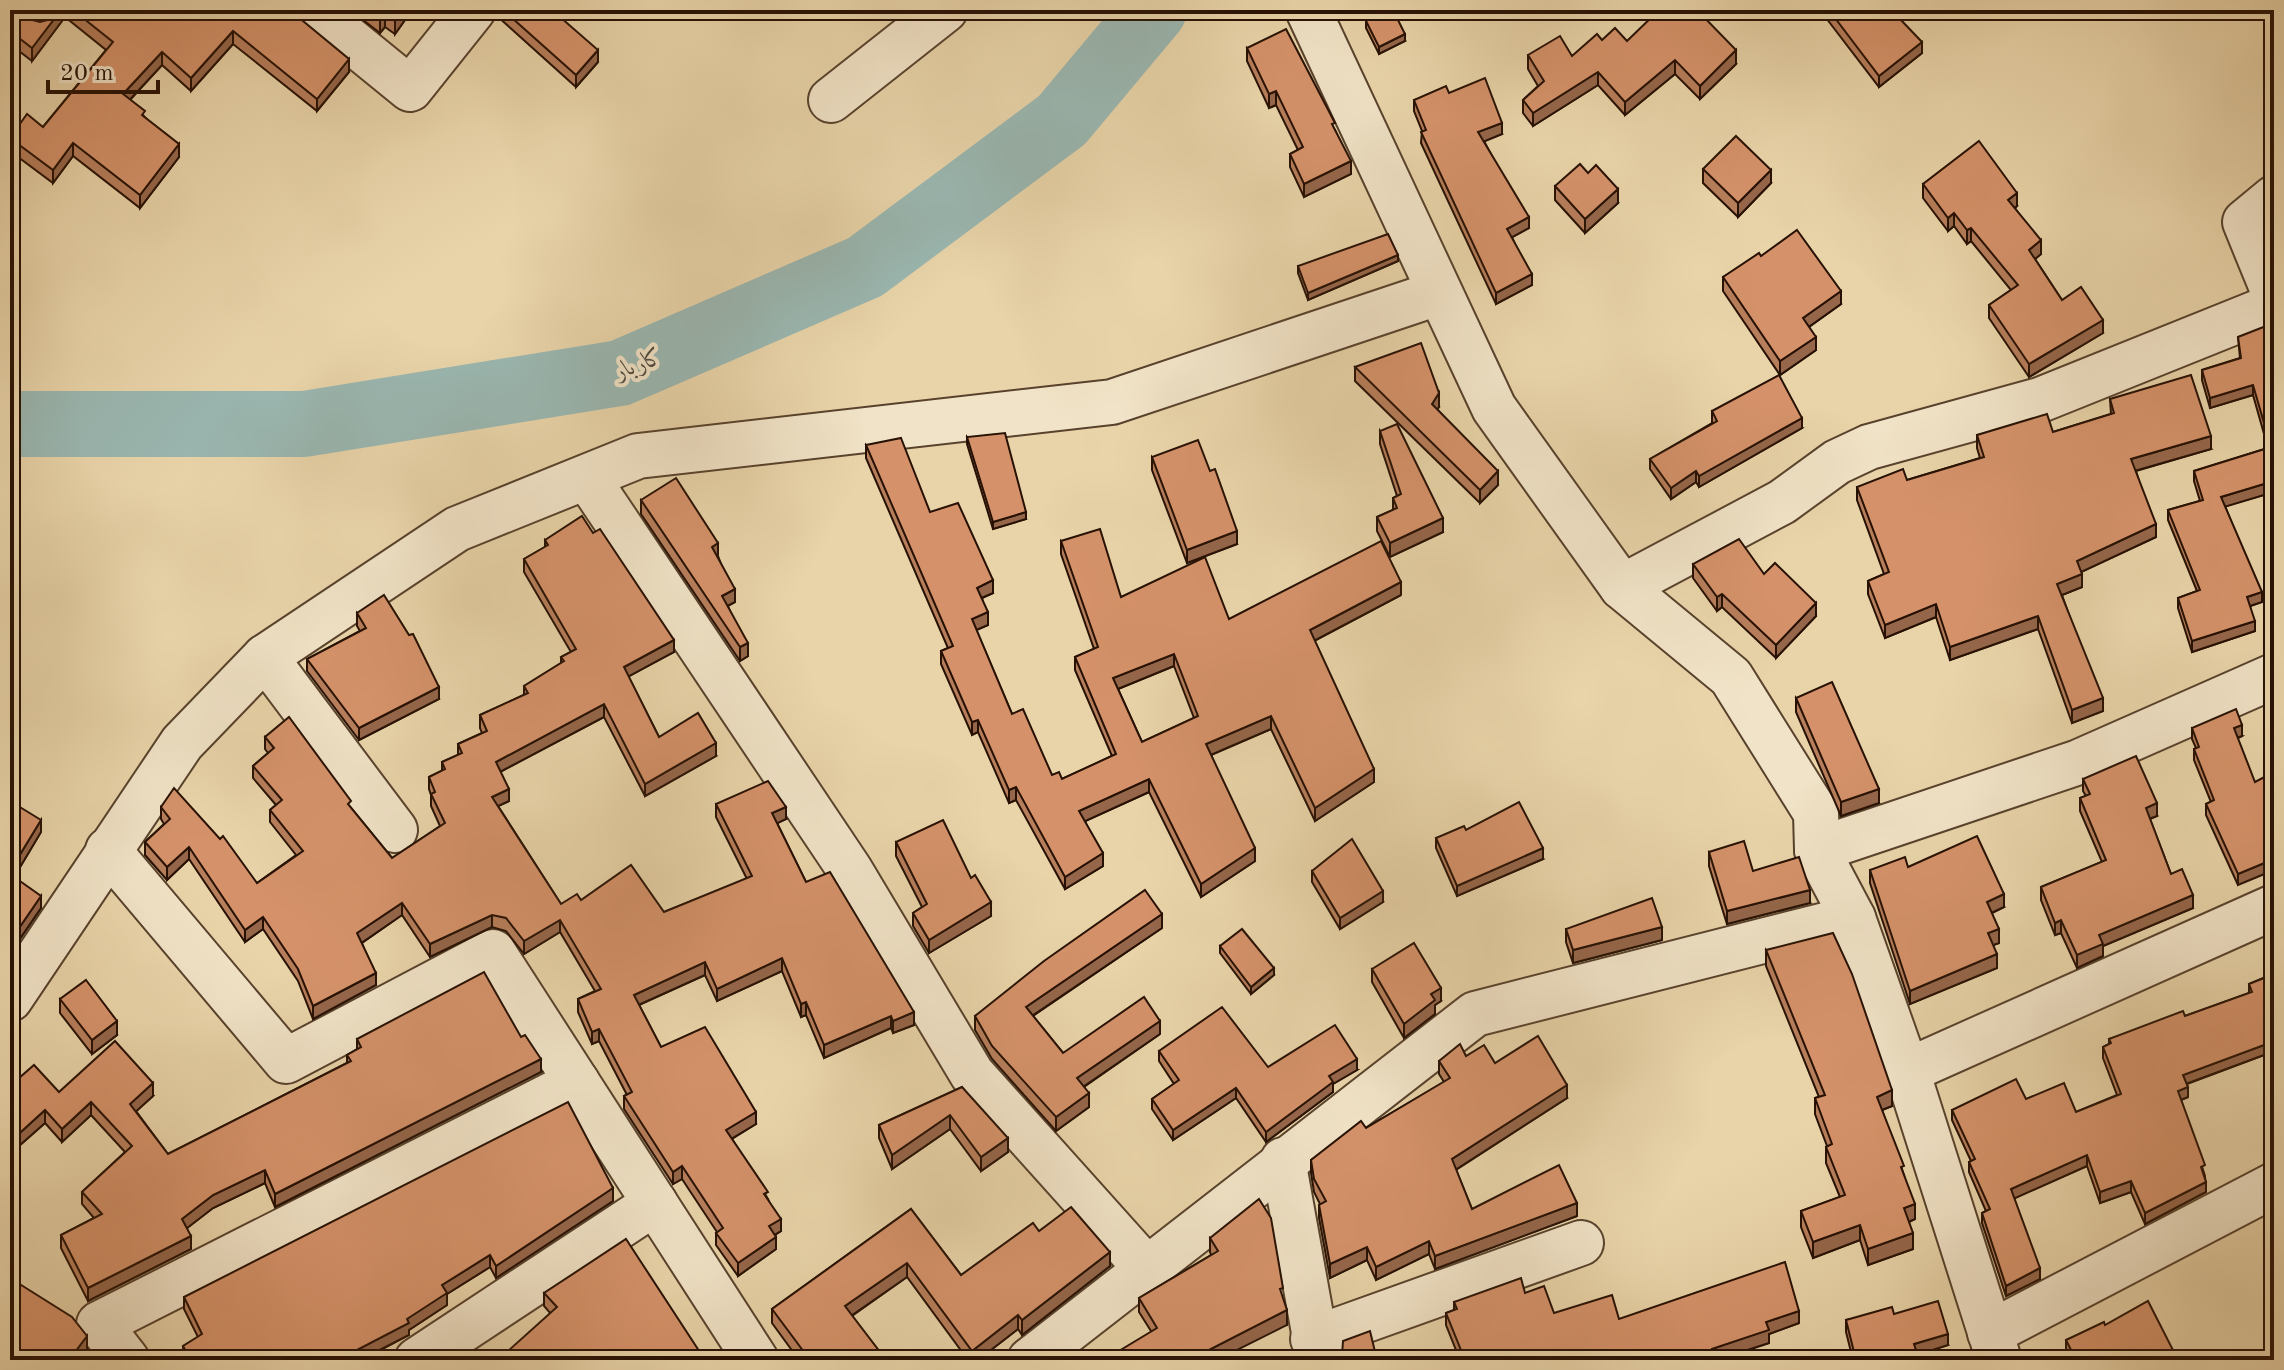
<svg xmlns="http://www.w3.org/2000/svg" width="2284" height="1370" font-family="'Old Standard TT',Amiri,serif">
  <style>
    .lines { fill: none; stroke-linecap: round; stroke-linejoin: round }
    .river { stroke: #9ab7b1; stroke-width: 66 }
    .minor-casing { stroke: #58422d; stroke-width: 48 }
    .minor { stroke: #f1e3c7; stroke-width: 44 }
    .wall { fill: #b77e5b; stroke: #271104; stroke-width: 2; fill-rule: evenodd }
    .shaded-wall { fill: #95664a; stroke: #271104; stroke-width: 2 }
    .building { fill: #d5926a; stroke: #271104; stroke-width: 2; fill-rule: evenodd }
    .labels { text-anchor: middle; stroke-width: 8; stroke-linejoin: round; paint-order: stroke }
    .water-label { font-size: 24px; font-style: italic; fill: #4f4b41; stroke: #f1e3c7 }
  </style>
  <rect width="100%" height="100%" fill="#e9d4a9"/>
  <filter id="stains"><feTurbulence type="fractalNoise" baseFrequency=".0025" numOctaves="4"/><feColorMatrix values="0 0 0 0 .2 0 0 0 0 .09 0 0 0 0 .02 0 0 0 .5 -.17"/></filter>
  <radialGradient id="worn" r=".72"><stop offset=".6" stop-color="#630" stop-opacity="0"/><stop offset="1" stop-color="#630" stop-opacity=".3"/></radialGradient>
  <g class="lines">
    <path class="river" d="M 10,424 L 304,424 L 620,373 L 865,267 L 1062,120 L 1154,10"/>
    <g class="minor-casing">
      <g id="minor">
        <path d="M 38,10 L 39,10"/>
        <path d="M 313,10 L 410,89 L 473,10"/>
        <path d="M 1308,10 L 1494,408 L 1622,587 L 1731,677 L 1816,813 L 1817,850 L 1853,918 L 1907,1071 L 1999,1360"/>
        <path d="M 831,100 L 945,10"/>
        <path d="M 2274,198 L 2245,222 L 2274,293"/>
        <path d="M 588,479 L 850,870 L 972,1074 L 1147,1269"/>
        <path d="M 1622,587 L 1782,502 L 1837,462 L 1869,447 L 2040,400 L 2274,306"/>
        <path d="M 265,657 L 395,830"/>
        <path d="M 108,850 L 286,1061 L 493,952 L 756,1360"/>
        <path d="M 1817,850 L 2079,762 L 2274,676"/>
        <path d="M 10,999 L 182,743 L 265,657 L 457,529 L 638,456 L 1112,402 L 1438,293"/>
        <path d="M 1907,1071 L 2274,907"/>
        <path d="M 1283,1160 L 1319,1360"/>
        <path d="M 1990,1333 L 2274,1185"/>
        <path d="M 1313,1339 L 1581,1243"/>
        <path d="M 127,1360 L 99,1324 L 577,1082"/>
        <path d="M 417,1360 L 655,1203"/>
        <path d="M 1030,1360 L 1475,1014 L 1853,918"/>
      </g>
    </g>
    <use href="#minor" class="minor"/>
  </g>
  <g class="wall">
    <path d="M 10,10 L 25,18 L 40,22 L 51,19 L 60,10 L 293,10 L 297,16 L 349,72 L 317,111 L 233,44 L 191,91 L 162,65 L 130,100 L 179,157 L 140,208 L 73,156 L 53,183 L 10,151 L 10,137 L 43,127 L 106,50 L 65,17 L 32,61 L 10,44 Z"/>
    <path d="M 350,10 L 412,10 L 395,34 L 385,27 L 380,33 Z"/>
    <path d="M 497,10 L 561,10 L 557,14 L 598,62 L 576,87 L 497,16 Z"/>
    <path d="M 751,10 L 765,10 L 760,17 Z"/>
    <path d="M 1820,10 L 1893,10 L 1922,53 L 1879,87 Z"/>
    <path d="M 1366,21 L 1405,41 L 1379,54 L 1366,28 Z"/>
    <path d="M 1602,40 L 1627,41 L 1736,64 L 1700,99 L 1675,74 L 1625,115 L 1598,85 L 1533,126 L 1523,113 L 1523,100 L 1538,86 L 1528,69 L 1528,55 L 1572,56 Z"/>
    <path d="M 1247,48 L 1335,130 L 1351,174 L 1304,197 L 1290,167 L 1290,154 L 1298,150 L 1276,105 L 1269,108 L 1247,61 Z"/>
    <path d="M 1449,93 L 1502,134 L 1484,141 L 1529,228 L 1512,237 L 1532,285 L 1496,304 L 1421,143 L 1422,131 L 1414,111 L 1414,100 Z"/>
    <path d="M 1703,169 L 1771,183 L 1738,217 L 1703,183 Z"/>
    <path d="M 1923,184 L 2017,206 L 2015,208 L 2041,254 L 2035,259 L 2062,300 L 2103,333 L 2029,377 L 1989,318 L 1989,305 L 2011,290 L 1971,241 L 1967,244 L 1954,226 L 1948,231 L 1923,198 Z"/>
    <path d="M 1555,186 L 1618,203 L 1585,233 L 1555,200 Z"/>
    <path d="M 1761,256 L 1841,304 L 1809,327 L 1816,350 L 1780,375 L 1723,291 L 1723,277 Z"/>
    <path d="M 1398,261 L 1308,300 L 1298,273 L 1298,266 Z"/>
    <path d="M 2274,330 L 2274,492 L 2225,506 L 2262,602 L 2250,606 L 2255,631 L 2192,652 L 2178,608 L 2178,598 L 2197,591 L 2168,520 L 2168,510 L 2200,501 L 2194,481 L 2194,471 L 2268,448 L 2253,395 L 2210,408 L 2202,380 L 2202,370 L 2240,358 L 2238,337 Z"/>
    <path d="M 1355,367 L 1439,407 L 1437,409 L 1498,485 L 1480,503 L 1355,381 Z"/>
    <path d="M 2110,399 L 2211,449 L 2136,471 L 2156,537 L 2081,572 L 2082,587 L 2062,595 L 2103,711 L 2072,723 L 2038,629 L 1950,660 L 1936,617 L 1885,638 L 1868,594 L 1868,581 L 1884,574 L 1857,500 L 1857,487 L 1907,480 L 1980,458 L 1977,448 L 1977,435 L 2053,432 L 2111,414 Z"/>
    <path d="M 1712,411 L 1802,428 L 1699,487 L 1696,482 L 1671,499 L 1650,469 L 1650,459 L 1712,423 Z"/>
    <path d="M 1380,431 L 1443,532 L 1390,557 L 1377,531 L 1377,517 L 1393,510 L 1393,498 L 1397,496 L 1380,444 Z"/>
    <path d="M 967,437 L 1026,519 L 993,529 L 967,444 Z"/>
    <path d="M 866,445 L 930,512 L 993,593 L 982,598 L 988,625 L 976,630 L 1012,714 L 1052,775 L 1062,779 L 1112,756 L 1075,670 L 1075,657 L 1094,649 L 1061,554 L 1061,541 L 1121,597 L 1229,619 L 1401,595 L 1314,641 L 1374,782 L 1315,821 L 1271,729 L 1211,755 L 1255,861 L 1201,897 L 1149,792 L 1085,821 L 1103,866 L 1065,889 L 1016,800 L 1009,803 L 978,732 L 972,735 L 941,664 L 941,651 L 948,648 L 866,458 ZM 1174,666 L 1194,718 L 1142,742 L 1118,689 Z"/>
    <path d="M 1152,457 L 1237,544 L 1187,563 L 1152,470 Z"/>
    <path d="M 641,500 L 718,556 L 735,602 L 728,606 L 748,656 L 740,661 L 641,514 Z"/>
    <path d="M 545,540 L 674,652 L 628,676 L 659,737 L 716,756 L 645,796 L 604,717 L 500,772 L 509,801 L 498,806 L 561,904 L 581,900 L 664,912 L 747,879 L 716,817 L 716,804 L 786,819 L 777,823 L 806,882 L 914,1025 L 893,1033 L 891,1028 L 824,1058 L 806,1015 L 801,1017 L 782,971 L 717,1001 L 705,975 L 639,1005 L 661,1047 L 756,1124 L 732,1139 L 768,1199 L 781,1231 L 775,1235 L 776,1249 L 738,1276 L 716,1245 L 716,1233 L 717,1232 L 682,1179 L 673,1184 L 624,1109 L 624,1096 L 627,1095 L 599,1041 L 592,1044 L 578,1012 L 578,999 L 595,991 L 560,932 L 524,954 L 506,931 L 492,927 L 430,957 L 402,915 L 362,943 L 376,985 L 313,1019 L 298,981 L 263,929 L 245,942 L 189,859 L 167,880 L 145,855 L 145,842 L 164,824 L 161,819 L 161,807 L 257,883 L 296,855 L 270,822 L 270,810 L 276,805 L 253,778 L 253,766 L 268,753 L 265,749 L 265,737 L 351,808 L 392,858 L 440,826 L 431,806 L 431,795 L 429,789 L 429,777 L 442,771 L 442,762 L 458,755 L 458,744 L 482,733 L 480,728 L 480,715 L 524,695 L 524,686 L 561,663 L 561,657 L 571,652 L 524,572 L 524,559 L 545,547 Z"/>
    <path d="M 1693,564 L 1764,574 L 1816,616 L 1776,658 L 1722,607 L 1717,611 L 1693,578 Z"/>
    <path d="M 357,613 L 439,699 L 359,740 L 307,671 L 307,659 L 360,631 L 357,626 Z"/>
    <path d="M 1796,698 L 1879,803 L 1841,816 L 1796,712 Z"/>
    <path d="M 2192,728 L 2242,736 L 2238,738 L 2238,885 L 2206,815 L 2206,804 L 2211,802 L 2194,760 L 2194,749 L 2196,748 L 2192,739 Z"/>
    <path d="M 2083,779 L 2157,816 L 2150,819 L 2171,874 L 2193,908 L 2103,946 L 2103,956 L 2077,968 L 2061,933 L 2055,935 L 2041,900 L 2041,887 L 2102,862 L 2080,811 L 2080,798 L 2086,796 L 2083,791 Z"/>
    <path d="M 10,801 L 41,832 L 14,877 L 41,908 L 17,943 L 10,938 Z"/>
    <path d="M 1466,830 L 1543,859 L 1457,896 L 1436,848 L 1436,838 Z"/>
    <path d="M 896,842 L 971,878 L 991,916 L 929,953 L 913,926 L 913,913 L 922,907 L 896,856 Z"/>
    <path d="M 1709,852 L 1810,903 L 1727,924 L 1709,866 Z"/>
    <path d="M 1908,867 L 2004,907 L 1992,913 L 1999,943 L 1993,945 L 1997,968 L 1910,1004 L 1870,883 L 1870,870 Z"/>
    <path d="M 1312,871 L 1383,902 L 1340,929 L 1312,882 Z"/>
    <path d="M 1162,928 L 1033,1016 L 1063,1053 L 1160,1034 L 1084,1087 L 1089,1107 L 1056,1131 L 992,1059 L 975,1030 L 975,1016 Z"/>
    <path d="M 1566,929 L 1662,940 L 1573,963 L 1566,942 Z"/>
    <path d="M 1220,946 L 1274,975 L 1251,994 L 1220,953 Z"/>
    <path d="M 1766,950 L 1892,1106 L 1882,1110 L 1904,1175 L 1915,1219 L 1909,1222 L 1913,1249 L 1868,1265 L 1860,1240 L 1813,1258 L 1801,1227 L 1801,1211 L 1840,1197 L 1826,1163 L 1826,1147 L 1827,1146 L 1815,1114 L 1815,1098 L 1819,1097 L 1766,966 Z"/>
    <path d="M 2274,955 L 2274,1056 L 2272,1052 L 2187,1084 L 2188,1097 L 2181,1100 L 2205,1176 L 2206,1192 L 2145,1224 L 2131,1192 L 2100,1203 L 2087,1166 L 2014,1198 L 2040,1279 L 2006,1296 L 1982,1223 L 1982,1213 L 1986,1211 L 1969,1172 L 1969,1162 L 1971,1161 L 1952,1120 L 1952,1110 L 2026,1099 L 2076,1112 L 2117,1095 L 2103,1058 L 2103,1047 L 2109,1044 L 2109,1039 L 2185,1016 L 2249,993 L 2249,984 L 2273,974 L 2270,967 L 2270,957 Z"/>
    <path d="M 1372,969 L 1441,1001 L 1435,1005 L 1435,1014 L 1404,1038 L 1372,982 Z"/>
    <path d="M 60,999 L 117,1035 L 92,1054 L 60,1013 Z"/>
    <path d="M 357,1039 L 541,1072 L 275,1207 L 265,1183 L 213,1208 L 187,1228 L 191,1249 L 88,1301 L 61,1248 L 61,1235 L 94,1218 L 82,1204 L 82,1192 L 125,1152 L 91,1115 L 62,1142 L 45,1123 L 11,1153 L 10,1086 L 59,1092 L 153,1096 L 136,1111 L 168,1154 L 347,1063 L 347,1055 L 357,1049 Z"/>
    <path d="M 1159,1051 L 1268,1067 L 1357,1070 L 1333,1084 L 1333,1092 L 1266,1142 L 1236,1098 L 1173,1140 L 1152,1109 L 1152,1099 L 1174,1084 L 1159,1061 Z"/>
    <path d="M 1466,1056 L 1495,1063 L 1567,1098 L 1456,1170 L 1472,1209 L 1577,1216 L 1435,1269 L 1429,1254 L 1376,1280 L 1367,1260 L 1330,1278 L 1319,1218 L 1319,1205 L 1320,1204 L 1314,1192 L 1311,1173 L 1311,1160 L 1444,1082 L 1439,1074 L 1439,1061 Z"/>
    <path d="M 962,1087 L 1008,1152 L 981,1171 L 950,1129 L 892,1169 L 879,1138 L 879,1125 Z"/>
    <path d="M 613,1201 L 496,1278 L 490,1267 L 447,1294 L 447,1305 L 409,1330 L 409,1335 L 362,1360 L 183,1360 L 183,1346 L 198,1337 L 184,1309 L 184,1297 Z"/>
    <path d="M 911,1209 L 961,1275 L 1039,1231 L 1110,1266 L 1022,1335 L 1018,1329 L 978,1360 L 968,1360 L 907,1277 L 852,1316 L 886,1360 L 799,1360 L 772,1323 L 772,1309 Z"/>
    <path d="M 1210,1238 L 1283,1299 L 1287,1325 L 1151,1331 L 1139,1312 L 1139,1298 L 1211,1255 L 1210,1252 Z"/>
    <path d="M 544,1293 L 705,1360 L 550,1313 L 544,1306 Z"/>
    <path d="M 1525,1293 L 1554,1313 L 1619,1319 L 1799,1323 L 1769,1334 L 1769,1343 L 1717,1360 L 1460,1360 L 1446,1325 L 1446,1313 L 1454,1310 L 1454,1302 Z"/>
    <path d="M 1894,1314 L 1948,1345 L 1917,1355 L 1919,1360 L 1853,1360 L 1846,1332 L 1846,1320 Z"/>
    <path d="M 2105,1325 L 2178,1360 L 2071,1360 L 2066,1350 L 2066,1340 Z"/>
  </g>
  <g class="shaded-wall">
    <path d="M 61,10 L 65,10 L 65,17 L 32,61 L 32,48 Z"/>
    <path d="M 403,10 L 412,10 L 395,34 L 395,21 Z"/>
    <path d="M 385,14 L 385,27 L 380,33 L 380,20 Z"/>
    <path d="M 233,31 L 233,44 L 191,91 L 191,78 Z"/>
    <path d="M 1405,34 L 1405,41 L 1379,54 L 1379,47 Z"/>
    <path d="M 1922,42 L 1922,53 L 1879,87 L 1879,76 Z"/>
    <path d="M 598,50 L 598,62 L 576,87 L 576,75 Z"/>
    <path d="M 1736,50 L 1736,64 L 1700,99 L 1700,86 Z"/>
    <path d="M 162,52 L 162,65 L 123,107 L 123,94 Z"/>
    <path d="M 349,59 L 349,72 L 317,111 L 317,99 Z"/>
    <path d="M 1675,60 L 1675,74 L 1625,115 L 1625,102 Z"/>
    <path d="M 1598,72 L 1598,85 L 1533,126 L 1533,113 Z"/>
    <path d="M 1276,91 L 1276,105 L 1269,108 L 1269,94 Z"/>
    <path d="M 1502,123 L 1502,134 L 1478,144 L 1478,132 Z"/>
    <path d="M 73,143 L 73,156 L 53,183 L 53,170 Z"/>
    <path d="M 179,144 L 179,157 L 140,208 L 140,195 Z"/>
    <path d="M 1351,161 L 1351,174 L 1304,197 L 1304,184 Z"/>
    <path d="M 1771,170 L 1771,183 L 1738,217 L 1738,203 Z"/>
    <path d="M 1618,189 L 1618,203 L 1585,233 L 1585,219 Z"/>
    <path d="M 2017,193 L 2017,206 L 2008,213 L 2008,200 Z"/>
    <path d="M 1954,213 L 1954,226 L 1948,231 L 1948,218 Z"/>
    <path d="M 1529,217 L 1529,228 L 1507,240 L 1507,229 Z"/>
    <path d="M 1971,228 L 1971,241 L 1967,244 L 1967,230 Z"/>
    <path d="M 2041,240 L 2041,254 L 2029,264 L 2029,250 Z"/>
    <path d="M 1398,255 L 1398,261 L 1308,300 L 1308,293 Z"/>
    <path d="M 1532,274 L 1532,285 L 1496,304 L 1496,293 Z"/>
    <path d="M 1841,291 L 1841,304 L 1803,331 L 1803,318 Z"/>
    <path d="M 2103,320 L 2103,333 L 2029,377 L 2029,364 Z"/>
    <path d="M 1816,337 L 1816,350 L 1780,375 L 1780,361 Z"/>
    <path d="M 2253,385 L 2253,395 L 2210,408 L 2210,398 Z"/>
    <path d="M 1439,393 L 1439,407 L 1432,417 L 1432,404 Z"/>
    <path d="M 1802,418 L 1802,428 L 1699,487 L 1699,476 Z"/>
    <path d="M 2211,436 L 2211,449 L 2131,472 L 2131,459 Z"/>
    <path d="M 1498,471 L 1498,485 L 1480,503 L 1480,490 Z"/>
    <path d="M 1696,471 L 1696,482 L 1671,499 L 1671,488 Z"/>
    <path d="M 2274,481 L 2274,492 L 2221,508 L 2221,497 Z"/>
    <path d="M 1026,512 L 1026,519 L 993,529 L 993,522 Z"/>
    <path d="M 1443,518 L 1443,532 L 1390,557 L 1390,543 Z"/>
    <path d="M 2156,524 L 2156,537 L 2077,574 L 2077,561 Z"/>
    <path d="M 1237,531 L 1237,544 L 1187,563 L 1187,550 Z"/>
    <path d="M 718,543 L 718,556 L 712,560 L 712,547 Z"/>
    <path d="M 2082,574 L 2082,587 L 2057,597 L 2057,584 Z"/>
    <path d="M 993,580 L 993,593 L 977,600 L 977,588 Z"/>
    <path d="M 1401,582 L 1401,595 L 1310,643 L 1310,630 Z"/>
    <path d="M 735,589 L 735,602 L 722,609 L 722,596 Z"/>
    <path d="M 2262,592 L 2262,602 L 2247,607 L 2247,597 Z"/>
    <path d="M 1722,594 L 1722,607 L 1717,611 L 1717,597 Z"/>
    <path d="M 1816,603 L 1816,616 L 1776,658 L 1776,645 Z"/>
    <path d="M 1936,604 L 1936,617 L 1885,638 L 1885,625 Z"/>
    <path d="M 988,612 L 988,625 L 972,632 L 972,619 Z"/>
    <path d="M 2038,616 L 2038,629 L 1950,660 L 1950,647 Z"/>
    <path d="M 2255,621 L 2255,631 L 2192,652 L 2192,641 Z"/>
    <path d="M 674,640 L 674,652 L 624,679 L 624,667 Z"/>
    <path d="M 748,643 L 748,656 L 740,661 L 740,647 Z"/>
    <path d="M 1174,654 L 1174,666 L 1113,691 L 1113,678 Z"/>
    <path d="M 439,687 L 439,699 L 359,740 L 359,728 Z"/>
    <path d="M 2103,698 L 2103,711 L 2072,723 L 2072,710 Z"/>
    <path d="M 604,704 L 604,717 L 496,774 L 496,762 Z"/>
    <path d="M 1271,716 L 1271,729 L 1206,757 L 1206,744 Z"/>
    <path d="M 978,720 L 978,732 L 972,735 L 972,722 Z"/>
    <path d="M 2242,725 L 2242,736 L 2234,739 L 2234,728 Z"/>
    <path d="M 716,743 L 716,756 L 645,796 L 645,784 Z"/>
    <path d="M 1374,769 L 1374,782 L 1315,821 L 1315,808 Z"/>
    <path d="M 1149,779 L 1149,792 L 1079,824 L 1079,811 Z"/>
    <path d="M 1016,787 L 1016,800 L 1009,803 L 1009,790 Z"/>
    <path d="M 509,789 L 509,801 L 492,809 L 492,797 Z"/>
    <path d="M 1879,789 L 1879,803 L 1841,816 L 1841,802 Z"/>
    <path d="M 2157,803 L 2157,816 L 2146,820 L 2146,808 Z"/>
    <path d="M 786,807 L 786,819 L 772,826 L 772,813 Z"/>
    <path d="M 41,820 L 41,832 L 10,884 L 10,871 Z"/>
    <path d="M 189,847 L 189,859 L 167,880 L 167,867 Z"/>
    <path d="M 1255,848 L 1255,861 L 1201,897 L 1201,884 Z"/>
    <path d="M 1543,848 L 1543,859 L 1457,896 L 1457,886 Z"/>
    <path d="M 1103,853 L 1103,866 L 1065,889 L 1065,877 Z"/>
    <path d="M 2274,859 L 2274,870 L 2238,885 L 2238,874 Z"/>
    <path d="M 1810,890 L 1810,903 L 1727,924 L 1727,911 Z"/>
    <path d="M 1383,891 L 1383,902 L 1340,929 L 1340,918 Z"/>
    <path d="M 2004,894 L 2004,907 L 1987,915 L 1987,902 Z"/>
    <path d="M 2193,895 L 2193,908 L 2103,946 L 2103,956 L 2077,968 L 2077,955 L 2099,935 Z"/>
    <path d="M 41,896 L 41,908 L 17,943 L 17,931 Z"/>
    <path d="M 991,902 L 991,916 L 929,953 L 929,940 Z"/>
    <path d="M 402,903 L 402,915 L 357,946 L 357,933 Z"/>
    <path d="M 1162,914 L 1162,928 L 1026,1020 L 1026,1007 Z"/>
    <path d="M 492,915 L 492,927 L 430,957 L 430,944 Z"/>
    <path d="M 263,917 L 263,929 L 245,942 L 245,930 Z"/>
    <path d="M 560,920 L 560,932 L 524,954 L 524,941 Z"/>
    <path d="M 2061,920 L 2061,933 L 2055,935 L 2055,923 Z"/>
    <path d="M 1662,927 L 1662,940 L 1573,963 L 1573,950 Z"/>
    <path d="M 1999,929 L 1999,943 L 1988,947 L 1988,933 Z"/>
    <path d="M 1997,954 L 1997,968 L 1910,1004 L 1910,991 Z"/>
    <path d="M 782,958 L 782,971 L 717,1001 L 717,989 Z"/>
    <path d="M 705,962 L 705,975 L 634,1007 L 634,995 Z"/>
    <path d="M 1274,968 L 1274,975 L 1251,994 L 1251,987 Z"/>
    <path d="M 376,973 L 376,985 L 313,1019 L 313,1006 Z"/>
    <path d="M 1441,988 L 1441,1001 L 1435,1005 L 1435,1014 L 1404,1038 L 1404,1024 L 1431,994 Z"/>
    <path d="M 806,1002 L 806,1015 L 801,1017 L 801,1004 Z"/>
    <path d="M 914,1012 L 914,1025 L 893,1033 L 893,1021 Z"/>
    <path d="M 891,1016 L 891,1028 L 824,1058 L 824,1045 Z"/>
    <path d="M 117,1021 L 117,1035 L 92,1054 L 92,1040 Z"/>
    <path d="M 1160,1021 L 1160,1034 L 1077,1091 L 1077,1078 Z"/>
    <path d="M 599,1029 L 599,1041 L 592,1044 L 592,1032 Z"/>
    <path d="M 2272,1042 L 2272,1052 L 2183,1085 L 2183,1075 Z"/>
    <path d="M 541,1059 L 541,1072 L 275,1207 L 275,1194 Z"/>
    <path d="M 1357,1059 L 1357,1070 L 1333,1084 L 1333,1092 L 1266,1142 L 1266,1132 L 1329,1076 Z"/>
    <path d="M 153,1083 L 153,1096 L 130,1117 L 130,1104 Z"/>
    <path d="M 1567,1085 L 1567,1098 L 1452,1172 L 1452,1159 Z"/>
    <path d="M 2188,1087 L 2188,1097 L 2178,1101 L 2178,1091 Z"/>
    <path d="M 1236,1088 L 1236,1098 L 1173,1140 L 1173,1130 Z"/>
    <path d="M 1892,1090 L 1892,1106 L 1877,1112 L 1877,1097 Z"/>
    <path d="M 1089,1093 L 1089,1107 L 1056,1131 L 1056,1117 Z"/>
    <path d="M 91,1102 L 91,1115 L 62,1142 L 62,1129 Z"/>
    <path d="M 45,1110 L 45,1123 L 11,1153 L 11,1141 Z"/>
    <path d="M 756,1112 L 756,1124 L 726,1142 L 726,1130 Z"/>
    <path d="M 950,1115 L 950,1129 L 892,1169 L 892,1155 Z"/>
    <path d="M 1008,1138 L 1008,1152 L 981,1171 L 981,1157 Z"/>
    <path d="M 2087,1155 L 2087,1166 L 2011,1200 L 2011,1189 Z"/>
    <path d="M 682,1166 L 682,1179 L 673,1184 L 673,1172 Z"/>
    <path d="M 265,1170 L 265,1183 L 213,1208 L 182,1232 L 182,1219 L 213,1195 Z"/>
    <path d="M 2131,1181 L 2131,1192 L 2100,1203 L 2100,1192 Z"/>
    <path d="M 2206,1182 L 2206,1192 L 2145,1224 L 2145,1213 Z"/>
    <path d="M 613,1188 L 613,1201 L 496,1278 L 496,1266 Z"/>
    <path d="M 1577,1203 L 1577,1216 L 1435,1269 L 1435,1256 Z"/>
    <path d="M 1915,1204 L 1915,1219 L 1904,1224 L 1904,1208 Z"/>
    <path d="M 781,1219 L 781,1231 L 769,1238 L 769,1226 Z"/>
    <path d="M 1860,1225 L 1860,1240 L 1813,1258 L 1813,1242 Z"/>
    <path d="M 1913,1233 L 1913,1249 L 1868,1265 L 1868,1249 Z"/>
    <path d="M 191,1236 L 191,1249 L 88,1301 L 88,1288 Z"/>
    <path d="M 776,1237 L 776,1249 L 738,1276 L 738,1263 Z"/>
    <path d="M 1429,1241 L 1429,1254 L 1376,1280 L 1376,1267 Z"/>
    <path d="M 1367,1247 L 1367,1260 L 1330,1278 L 1330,1264 Z"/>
    <path d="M 1110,1252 L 1110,1266 L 1022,1335 L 1022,1320 Z"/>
    <path d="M 490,1255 L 490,1267 L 447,1294 L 447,1305 L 409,1330 L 409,1335 L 360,1360 L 357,1350 L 407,1319 L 442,1285 Z"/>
    <path d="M 907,1263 L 907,1277 L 845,1320 L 845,1306 Z"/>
    <path d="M 2040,1268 L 2040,1279 L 2006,1296 L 2006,1286 Z"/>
    <path d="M 1287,1310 L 1287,1325 L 1217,1360 L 1191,1360 L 1191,1359 Z"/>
    <path d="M 1799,1311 L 1799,1323 L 1769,1334 L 1769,1343 L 1717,1360 L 1712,1360 L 1712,1349 L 1766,1322 Z"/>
    <path d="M 1018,1315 L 1018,1329 L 978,1360 L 972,1360 L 972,1351 Z"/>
    <path d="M 1948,1334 L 1948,1345 L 1914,1356 L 1914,1344 Z"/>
    <path d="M 87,1336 L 87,1349 L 79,1360 L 69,1360 Z"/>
  </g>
  <g class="building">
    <path d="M 10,10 L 17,10 L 25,18 L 40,22 L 51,19 L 61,10 L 32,48 L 10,31 Z"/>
    <path d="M 73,10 L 293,10 L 297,16 L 349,59 L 317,99 L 233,31 L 191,78 L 162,52 L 123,94 L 145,111 L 142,115 L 179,144 L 140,195 L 73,143 L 53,170 L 10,138 L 27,114 L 43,127 L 113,42 Z"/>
    <path d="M 367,10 L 403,10 L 395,21 L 385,14 L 380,20 Z"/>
    <path d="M 503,10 L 552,10 L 598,50 L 576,75 Z"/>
    <path d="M 1387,10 L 1393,10 L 1405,34 L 1379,47 L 1366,21 Z"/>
    <path d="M 1659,10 L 1697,10 L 1736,50 L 1700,86 L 1675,60 L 1625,102 L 1598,72 L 1533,113 L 1523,100 L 1544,81 L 1528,55 L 1560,36 L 1572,56 L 1597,34 L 1602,40 L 1615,28 L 1627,41 Z"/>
    <path d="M 1829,10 L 1893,10 L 1900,19 L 1922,42 L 1879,76 Z"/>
    <path d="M 1286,29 L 1335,123 L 1332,124 L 1351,161 L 1304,184 L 1290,154 L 1303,147 L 1276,91 L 1269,94 L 1247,48 Z"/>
    <path d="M 1485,78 L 1502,123 L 1478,132 L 1529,217 L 1507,229 L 1532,274 L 1496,293 L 1421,132 L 1426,130 L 1414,100 L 1446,86 L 1449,93 Z"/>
    <path d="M 1736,136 L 1771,170 L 1738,203 L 1703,169 Z"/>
    <path d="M 1979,141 L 2017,193 L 2008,200 L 2041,240 L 2029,250 L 2062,300 L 2081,287 L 2103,320 L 2029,364 L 1989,305 L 2018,285 L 1971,228 L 1967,230 L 1954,213 L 1948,218 L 1923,184 Z"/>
    <path d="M 1580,164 L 1588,173 L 1596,165 L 1618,189 L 1585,219 L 1555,186 Z"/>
    <path d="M 1797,230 L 1841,291 L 1803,318 L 1816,337 L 1780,361 L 1723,277 L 1759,253 L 1761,256 Z"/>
    <path d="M 1388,234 L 1398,255 L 1308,293 L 1298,266 Z"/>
    <path d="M 2271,324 L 2274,330 L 2274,481 L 2221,497 L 2262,592 L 2247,597 L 2255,621 L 2192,641 L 2178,598 L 2200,590 L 2168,510 L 2203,500 L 2194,471 L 2271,447 L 2253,385 L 2210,398 L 2202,370 L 2241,358 L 2238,337 Z"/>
    <path d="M 1421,343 L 1439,393 L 1432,404 L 1498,471 L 1480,490 L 1355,367 Z"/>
    <path d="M 1779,375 L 1802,418 L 1699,476 L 1696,471 L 1671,488 L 1650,459 L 1717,421 L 1712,411 Z"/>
    <path d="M 2191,375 L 2211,436 L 2131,459 L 2156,524 L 2077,561 L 2082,574 L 2057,584 L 2103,698 L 2072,710 L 2038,616 L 1950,647 L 1936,604 L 1885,625 L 1868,581 L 1889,572 L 1857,487 L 1903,469 L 1907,480 L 1984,457 L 1977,435 L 2047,414 L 2053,432 L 2114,413 L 2110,399 Z"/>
    <path d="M 1397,424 L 1443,518 L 1390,543 L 1377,517 L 1397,508 L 1393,498 L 1401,494 L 1380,431 Z"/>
    <path d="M 1005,433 L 1026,512 L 993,522 L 967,437 Z"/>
    <path d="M 901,438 L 930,512 L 958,503 L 993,580 L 977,588 L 988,612 L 972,619 L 1012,714 L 1023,709 L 1052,775 L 1059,772 L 1062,779 L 1116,754 L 1075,657 L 1098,647 L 1061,541 L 1100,529 L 1121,597 L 1205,557 L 1229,619 L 1381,541 L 1401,582 L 1310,630 L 1374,769 L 1315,808 L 1271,716 L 1206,744 L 1255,848 L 1201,884 L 1149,779 L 1079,811 L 1103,853 L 1065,877 L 1016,787 L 1009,790 L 978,720 L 972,722 L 941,651 L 953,646 L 866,445 ZM 1174,654 L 1198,716 L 1142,742 L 1113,678 Z"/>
    <path d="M 1198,440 L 1210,471 L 1215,469 L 1237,531 L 1187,550 L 1152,457 Z"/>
    <path d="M 676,478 L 718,543 L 712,547 L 735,589 L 722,596 L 748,643 L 740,647 L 641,500 Z"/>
    <path d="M 582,516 L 593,533 L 600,529 L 674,640 L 624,667 L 659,737 L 698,713 L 716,743 L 645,784 L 604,704 L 496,762 L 509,789 L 492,797 L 561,904 L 577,894 L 581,900 L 631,865 L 664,912 L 752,876 L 716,804 L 768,781 L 786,807 L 772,813 L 806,882 L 830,872 L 914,1012 L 893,1021 L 891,1016 L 824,1045 L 806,1002 L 801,1004 L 782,958 L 717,989 L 705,962 L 634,995 L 661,1047 L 705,1027 L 756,1112 L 726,1130 L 768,1192 L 764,1194 L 781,1219 L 769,1226 L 776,1237 L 738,1263 L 716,1233 L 723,1228 L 682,1166 L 673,1172 L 624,1096 L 632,1092 L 599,1029 L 592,1032 L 578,999 L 601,989 L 560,920 L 524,941 L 506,918 L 492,915 L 430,944 L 402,903 L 357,933 L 376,973 L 313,1006 L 298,969 L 263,917 L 245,930 L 189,847 L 167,867 L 145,842 L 170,819 L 161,807 L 174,788 L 220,839 L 223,836 L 257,883 L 303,851 L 270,810 L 282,800 L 253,766 L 274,748 L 265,737 L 289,717 L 351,801 L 348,804 L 392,858 L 445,823 L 431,794 L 435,792 L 429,777 L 445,769 L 442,762 L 462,753 L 458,744 L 487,731 L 480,715 L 528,693 L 524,686 L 564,661 L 561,657 L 576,649 L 524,559 L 548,545 L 545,540 Z"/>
    <path d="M 1739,539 L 1764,574 L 1775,563 L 1816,603 L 1776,645 L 1722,594 L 1717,597 L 1693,564 Z"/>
    <path d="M 384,595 L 409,635 L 413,634 L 439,687 L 359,728 L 307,659 L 366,628 L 357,613 Z"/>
    <path d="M 1832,682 L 1879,789 L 1841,802 L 1796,698 Z"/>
    <path d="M 2236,709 L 2242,725 L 2234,728 L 2255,782 L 2274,772 L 2274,859 L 2238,874 L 2206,804 L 2214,800 L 2194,749 L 2199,747 L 2192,728 Z"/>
    <path d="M 2136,756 L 2157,803 L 2146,808 L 2171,874 L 2182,869 L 2193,895 L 2099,935 L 2103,944 L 2077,955 L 2061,920 L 2055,923 L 2041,887 L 2106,860 L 2080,798 L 2090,794 L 2083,779 Z"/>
    <path d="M 10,801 L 41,820 L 10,871 Z"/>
    <path d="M 1519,802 L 1543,848 L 1457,886 L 1436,838 L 1464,826 L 1466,830 Z"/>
    <path d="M 943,820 L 971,878 L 975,875 L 991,902 L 929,940 L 913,913 L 927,904 L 896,842 Z"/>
    <path d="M 1977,836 L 2004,894 L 1987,902 L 1999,929 L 1988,933 L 1997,954 L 1910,991 L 1870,870 L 1905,857 L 1908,867 Z"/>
    <path d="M 1352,839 L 1383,891 L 1340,918 L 1312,871 Z"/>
    <path d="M 1744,841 L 1753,871 L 1799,857 L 1810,890 L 1727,911 L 1709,852 Z"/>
    <path d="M 10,874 L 41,896 L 17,931 L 10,926 Z"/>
    <path d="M 1145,890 L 1162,914 L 1026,1007 L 1063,1053 L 1144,997 L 1160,1021 L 1077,1078 L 1089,1093 L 1056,1117 L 992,1046 L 975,1016 L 1044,961 Z"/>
    <path d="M 1652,898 L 1662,927 L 1573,950 L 1566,929 Z"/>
    <path d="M 1242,929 L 1274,968 L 1251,987 L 1220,946 Z"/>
    <path d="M 1833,933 L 1852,974 L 1892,1090 L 1877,1097 L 1904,1166 L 1901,1167 L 1915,1204 L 1904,1208 L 1913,1233 L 1868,1249 L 1860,1225 L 1813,1242 L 1801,1211 L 1845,1195 L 1826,1147 L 1832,1144 L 1815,1098 L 1825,1095 L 1766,950 Z"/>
    <path d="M 1414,943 L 1441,988 L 1431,994 L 1435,1000 L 1404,1024 L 1372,969 Z"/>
    <path d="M 484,972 L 521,1037 L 525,1035 L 541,1059 L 275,1194 L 265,1170 L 213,1195 L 182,1219 L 191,1236 L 88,1288 L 61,1235 L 102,1214 L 82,1192 L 132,1146 L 91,1102 L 62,1129 L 45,1110 L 11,1141 L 10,1086 L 34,1065 L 59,1092 L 115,1041 L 153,1083 L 130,1104 L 168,1154 L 351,1061 L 347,1055 L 361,1047 L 357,1039 Z"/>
    <path d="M 2274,974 L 2274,1046 L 2272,1042 L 2183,1075 L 2188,1087 L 2178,1091 L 2205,1165 L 2201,1167 L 2206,1182 L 2145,1213 L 2131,1181 L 2100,1192 L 2087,1155 L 2011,1189 L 2040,1268 L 2006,1286 L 1982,1213 L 1990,1209 L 1969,1162 L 1975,1159 L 1952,1110 L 2016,1079 L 2026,1099 L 2064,1083 L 2076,1112 L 2121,1094 L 2103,1047 L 2111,1043 L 2109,1039 L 2183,1011 L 2185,1016 L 2252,992 L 2249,984 Z"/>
    <path d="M 86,980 L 117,1021 L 92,1040 L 60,999 Z"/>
    <path d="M 1222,1007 L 1268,1067 L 1335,1025 L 1357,1059 L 1329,1076 L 1333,1082 L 1266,1132 L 1236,1088 L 1173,1130 L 1152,1099 L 1179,1080 L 1159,1051 Z"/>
    <path d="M 1538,1036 L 1567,1085 L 1452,1159 L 1472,1209 L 1559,1165 L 1577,1203 L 1435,1256 L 1429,1241 L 1376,1267 L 1367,1247 L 1330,1264 L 1319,1205 L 1326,1201 L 1314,1179 L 1311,1160 L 1361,1121 L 1366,1128 L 1450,1078 L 1439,1061 L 1460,1044 L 1466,1056 L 1484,1045 L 1495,1063 Z"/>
    <path d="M 962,1087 L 1008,1138 L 981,1157 L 950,1115 L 892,1155 L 879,1125 Z"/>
    <path d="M 568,1102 L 613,1188 L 496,1266 L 490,1255 L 442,1285 L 447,1293 L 407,1319 L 409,1323 L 357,1350 L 362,1360 L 191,1360 L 183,1346 L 202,1334 L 184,1297 Z"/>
    <path d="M 1259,1199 L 1271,1218 L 1283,1288 L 1280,1289 L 1287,1310 L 1191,1359 L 1191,1360 L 1104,1360 L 1157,1328 L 1139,1298 L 1218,1251 L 1210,1238 Z"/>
    <path d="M 1071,1207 L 1110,1252 L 1022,1320 L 1018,1315 L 972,1351 L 907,1263 L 845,1306 L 886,1360 L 810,1360 L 772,1309 L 911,1209 L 961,1275 L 1033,1223 L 1039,1231 Z"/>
    <path d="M 626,1239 L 705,1360 L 498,1360 L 557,1307 L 544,1293 Z"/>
    <path d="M 1785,1262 L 1799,1311 L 1766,1322 L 1769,1330 L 1712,1349 L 1715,1360 L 1465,1360 L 1446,1313 L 1457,1309 L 1454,1302 L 1521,1278 L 1525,1293 L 1544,1286 L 1554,1313 L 1612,1295 L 1619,1319 Z"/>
    <path d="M 10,1278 L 72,1317 L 87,1336 L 69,1360 L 10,1360 Z"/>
    <path d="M 1938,1301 L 1948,1334 L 1914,1344 L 1919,1360 L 1856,1360 L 1846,1320 L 1892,1307 L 1894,1314 Z"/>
    <path d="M 2148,1301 L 2178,1360 L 2076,1360 L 2066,1340 L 2104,1322 L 2105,1325 Z"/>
    <path d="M 1370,1331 L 1377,1360 L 1343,1360 L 1342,1356 L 1343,1341 Z"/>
    <path d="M 2238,1354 L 2241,1360 L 2224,1360 Z"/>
  </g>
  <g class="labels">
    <g class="water-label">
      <text transform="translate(639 363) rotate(-20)" y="8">کاربار</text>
    </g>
  </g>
  <rect width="2284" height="1370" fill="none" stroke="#e9d4a9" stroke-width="40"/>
  <rect x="12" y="12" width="2260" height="1346" fill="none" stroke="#271104" stroke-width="4"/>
  <rect x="20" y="20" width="2244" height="1330" fill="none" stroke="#271104" stroke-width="2"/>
  <path d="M48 80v12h110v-12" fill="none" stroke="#271104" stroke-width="4"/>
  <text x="60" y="80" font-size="24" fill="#271104" stroke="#f1e3c7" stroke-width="6" paint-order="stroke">20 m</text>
  <rect width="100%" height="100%" filter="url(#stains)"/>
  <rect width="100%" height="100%" fill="url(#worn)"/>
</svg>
